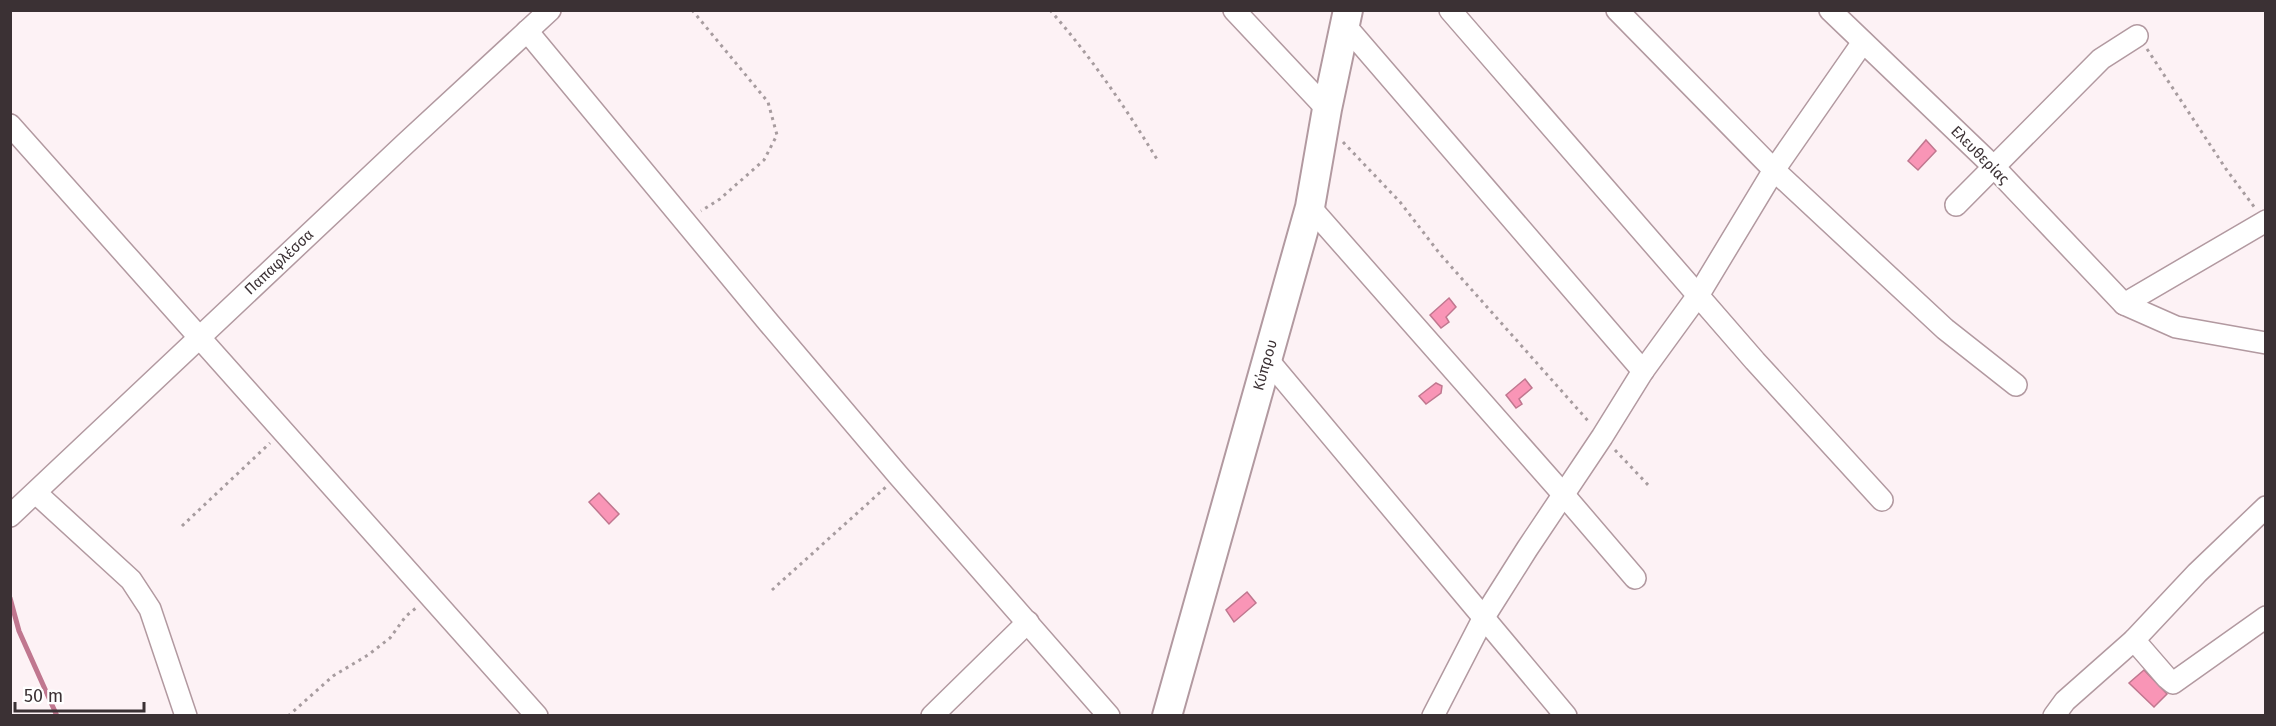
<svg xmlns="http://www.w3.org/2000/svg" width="2276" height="726" font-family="'Fira Sans',sans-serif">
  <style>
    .water { fill: #f995b6; stroke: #c0778f; stroke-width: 1.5 }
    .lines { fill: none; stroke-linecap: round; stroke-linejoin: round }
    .stream { stroke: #c0778f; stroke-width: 5 }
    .street-casing { stroke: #b299a0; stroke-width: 24 }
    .secondary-casing { stroke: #b299a0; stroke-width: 32 }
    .path { stroke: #a79c9f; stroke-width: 3; stroke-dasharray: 3 4.5; stroke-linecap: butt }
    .street { stroke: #fff; stroke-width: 21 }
    .secondary { stroke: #fff; stroke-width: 28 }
    .labels { text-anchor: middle; stroke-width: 4.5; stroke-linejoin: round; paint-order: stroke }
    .street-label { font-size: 15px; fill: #3b3134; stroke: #fff }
  </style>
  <rect width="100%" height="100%" fill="#fdf2f5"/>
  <g class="water">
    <path d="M 1926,140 L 1936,151 L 1918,170 L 1908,161 Z"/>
    <path d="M 1449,298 L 1456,307 L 1446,317 L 1449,322 L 1441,328 L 1430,315 Z"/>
    <path d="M 1525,379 L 1532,388 L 1519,399 L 1522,404 L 1516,408 L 1506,395 Z"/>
    <path d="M 1436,383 L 1442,386 L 1441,393 L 1426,404 L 1419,396 Z"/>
    <path d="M 599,493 L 619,514 L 609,524 L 589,502 Z"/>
    <path d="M 1247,592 L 1256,603 L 1234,622 L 1226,610 Z"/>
    <path d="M 2144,670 L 2167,694 L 2154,707 L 2129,683 Z"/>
  </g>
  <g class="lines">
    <path class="stream" d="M 10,598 L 19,631 L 57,716"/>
    <g class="street-casing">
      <g id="street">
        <path d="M 1234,10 L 1327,109"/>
        <path d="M 1450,10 L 1755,361 L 1882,500"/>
        <path d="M 1617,10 L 1774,170 L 1945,329 L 2016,385"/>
        <path d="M 1830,10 L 1994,167 L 2124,304 L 2176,327 L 2266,343"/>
        <path d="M 1344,24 L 1643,371"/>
        <path d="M 527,31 L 769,323 L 898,475 L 1109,716"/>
        <path d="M 10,125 L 537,716"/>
        <path d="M 1956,205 L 2101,59 L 2137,36"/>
        <path d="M 1310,207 L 1563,494 L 1635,578"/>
        <path d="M 2124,304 L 2266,221"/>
        <path d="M 1267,359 L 1566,716"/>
        <path d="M 36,493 L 131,580 L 150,609 L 186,716"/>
        <path d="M 10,516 L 406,143 L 550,10"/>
        <path d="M 2134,640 L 2167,678 L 2173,683 L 2266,617"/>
        <path d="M 932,716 L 1028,622"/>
        <path d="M 1433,716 L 1484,617 L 1527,549 L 1602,437 L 1643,371 L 1699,294 L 1774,170 L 1863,42"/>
        <path d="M 2054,716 L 2065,701 L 2134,640 L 2197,573 L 2266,507"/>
      </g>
    </g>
    <g class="secondary-casing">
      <path id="secondary" d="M 1167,716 L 1310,207 L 1327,109 L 1348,10"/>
    </g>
    <g class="path">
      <path d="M 692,10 L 768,102 L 777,135 L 764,160 L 720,199 L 701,211"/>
      <path d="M 1050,10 C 1091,57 1126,108 1158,161"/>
      <path d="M 2147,49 L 2226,169 L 2255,208"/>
      <path d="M 1343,142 L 1400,202 L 1440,254 L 1590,423"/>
      <path d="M 1615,450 L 1651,488"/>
      <path d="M 182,526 L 270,443"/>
      <path d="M 772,590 L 886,487"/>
      <path d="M 288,716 L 333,676 L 368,655 L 390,638 L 406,616 L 416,608"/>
    </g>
    <use href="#street" class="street"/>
    <use href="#secondary" class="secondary"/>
  </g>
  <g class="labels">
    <g class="street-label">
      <text transform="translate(1980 155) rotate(45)" y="5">Ελευθερίας</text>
      <text transform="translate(279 262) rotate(-43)" y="5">Παπαφλέσσα</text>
      <text transform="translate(1265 365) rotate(-74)" y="5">Κύπρου</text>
    </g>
  </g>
  <rect width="2276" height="726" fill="none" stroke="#3b3134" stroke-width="24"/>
  <path d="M15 702v9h129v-9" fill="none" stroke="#3b3134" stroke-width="3"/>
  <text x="24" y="702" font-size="18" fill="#3b3134" stroke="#ffffff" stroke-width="4.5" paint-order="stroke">50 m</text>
</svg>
